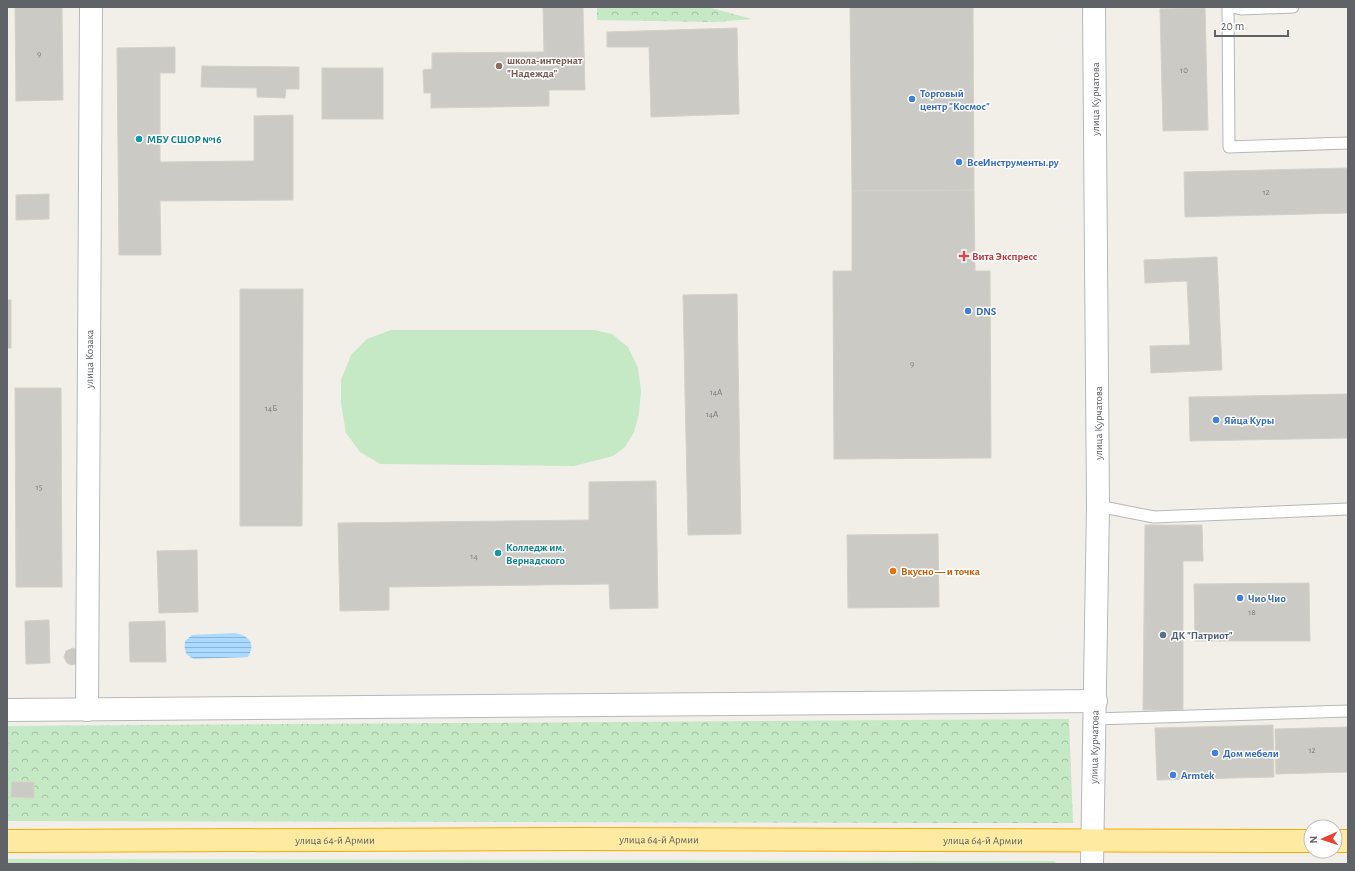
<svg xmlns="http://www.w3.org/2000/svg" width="1355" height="871" font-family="'Alegreya Sans',sans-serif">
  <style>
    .grass { fill: #c5e8c5 }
    .park { fill: url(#park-crowns) }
    .water { fill: url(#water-rules) }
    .building { fill: #cccac5; stroke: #d6d1c6 }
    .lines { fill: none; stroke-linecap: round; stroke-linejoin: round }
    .service-casing { stroke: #b5b8bc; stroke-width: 13 }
    .tertiary-casing { stroke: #b5b8bc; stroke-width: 24 }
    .trunk-casing { stroke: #f9ab00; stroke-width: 24 }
    .service { stroke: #fff; stroke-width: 11 }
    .tertiary { stroke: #fff; stroke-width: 22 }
    .trunk { stroke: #feeaa1; stroke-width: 22 }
    .education-dot { fill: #8d6e63; stroke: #fff; stroke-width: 1.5 }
    .shop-dot { fill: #3f7fe0; stroke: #fff; stroke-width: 1.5 }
    .culture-dot { fill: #0f9aa8; stroke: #fff; stroke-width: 1.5 }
    .health-dot { fill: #e0444e; stroke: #fff; stroke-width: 1.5 }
    .food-dot { fill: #e8710a; stroke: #fff; stroke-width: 1.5 }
    .service-dot { fill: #5c6f8a; stroke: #fff; stroke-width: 1.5 }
    .labels { text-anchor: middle; stroke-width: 3; stroke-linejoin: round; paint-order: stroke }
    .number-label { font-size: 9px; fill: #7a7d7f }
    .education-label { font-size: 11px; font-weight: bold; fill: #785e54; stroke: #fff; text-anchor: start }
    .shop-label { font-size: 11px; font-weight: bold; fill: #366cbe; stroke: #fff; text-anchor: start }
    .street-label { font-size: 11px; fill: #5f6368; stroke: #fff }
    .culture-label { font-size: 11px; font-weight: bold; fill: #0d838f; stroke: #fff; text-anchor: start }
    .health-label { font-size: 11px; font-weight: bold; fill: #be3a42; stroke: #fff; text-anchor: start }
    .food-label { font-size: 11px; font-weight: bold; fill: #c56008; stroke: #fff; text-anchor: start }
    .service-label { font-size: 11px; font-weight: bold; fill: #4e5e75; stroke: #fff; text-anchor: start }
  </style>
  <defs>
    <pattern id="park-crowns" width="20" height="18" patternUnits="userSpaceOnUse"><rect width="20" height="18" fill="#c5e8c5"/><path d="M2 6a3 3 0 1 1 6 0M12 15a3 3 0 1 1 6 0" fill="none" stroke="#a3c0a4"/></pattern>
    <pattern id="water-rules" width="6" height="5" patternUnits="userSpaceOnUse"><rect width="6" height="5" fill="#aadaff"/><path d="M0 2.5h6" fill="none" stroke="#8eb4d2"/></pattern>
  </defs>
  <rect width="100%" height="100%" fill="#f1efe8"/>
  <g class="grass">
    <path d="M 391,330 L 594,330 L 612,334 L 628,347 L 638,368 L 641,390 L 639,414 L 634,432 L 625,447 L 613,456 L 574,466 L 380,464 L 360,452 L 346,433 L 341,403 L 341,380 L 351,355 L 367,339 Z"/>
    <path d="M 7,859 L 1054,861 L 1057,864 L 7,864 Z"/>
  </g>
  <g class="park">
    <path d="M 597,7 L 707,7 L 752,19 L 715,22 L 597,20 Z"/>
    <path d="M 1069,719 L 1073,823 L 7,821 L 7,726 Z"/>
  </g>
  <path class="water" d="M 235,633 C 249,636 256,643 248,657 L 194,659 C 185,655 184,651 185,641 L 192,635 Z"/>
  <g class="building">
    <path d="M 15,7 L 62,7 L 63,100 L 16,101 Z"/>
    <path d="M 543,7 L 583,7 L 585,90 L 549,90 L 549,106 L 431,108 L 431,93 L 424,93 L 423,70 L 432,69 L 432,53 L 544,52 Z"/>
    <path d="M 850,7 L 973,7 L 974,190 L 852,191 Z"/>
    <path d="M 1205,8 L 1208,130 L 1163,131 L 1160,9 Z"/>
    <path d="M 737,28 L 739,114 L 651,117 L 649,47 L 607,47 L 607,32 Z"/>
    <path d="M 175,47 L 175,73 L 160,73 L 160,162 L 254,161 L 254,116 L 293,115 L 293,200 L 160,201 L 161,255 L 119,255 L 117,48 Z"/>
    <path d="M 202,66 L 299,67 L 299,89 L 286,89 L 285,98 L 257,97 L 257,88 L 201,87 Z"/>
    <rect x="322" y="68" width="61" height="51"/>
    <path d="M 1348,168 L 1348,213 L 1185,217 L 1184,172 Z"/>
    <path d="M 974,190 L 975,271 L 990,271 L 991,458 L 834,459 L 833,271 L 852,271 L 852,191 Z"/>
    <path d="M 49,194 L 49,219 L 16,220 L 16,195 Z"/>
    <path d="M 1217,257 L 1222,370 L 1151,373 L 1150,346 L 1190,345 L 1187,281 L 1145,283 L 1144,260 Z"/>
    <path d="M 240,289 L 303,289 L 302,526 L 240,526 Z"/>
    <path d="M 737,294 L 741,534 L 688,535 L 683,295 Z"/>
    <rect x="7" y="300" width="4" height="48"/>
    <path d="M 15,388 L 61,388 L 62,587 L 16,587 Z"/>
    <path d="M 1348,394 L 1348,438 L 1190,441 L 1189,397 Z"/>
    <path d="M 656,481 L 658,608 L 610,609 L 609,584 L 389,587 L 389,610 L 340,611 L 338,523 L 589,520 L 589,482 Z"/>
    <path d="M 1145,525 L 1202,525 L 1203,561 L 1183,561 L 1183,710 L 1143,710 Z"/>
    <path d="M 938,534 L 939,607 L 848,608 L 847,535 Z"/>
    <path d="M 197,550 L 198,612 L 159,613 L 157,551 Z"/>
    <path d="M 1309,583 L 1310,641 L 1195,641 L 1194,584 Z"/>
    <path d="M 49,620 L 50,663 L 26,664 L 25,621 Z"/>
    <path d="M 165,621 L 166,662 L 130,662 L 129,622 Z"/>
    <path d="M 73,648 L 78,650 L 78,664 L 71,665 L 67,663 L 64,657 L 66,651 Z"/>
    <path d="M 1273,725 L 1274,777 L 1157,780 L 1155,728 Z"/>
    <path d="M 1348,727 L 1348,772 L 1276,774 L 1275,729 Z"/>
    <path d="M 12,782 L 34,782 L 34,798 L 11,797 Z"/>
  </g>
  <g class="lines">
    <g class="service-casing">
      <g id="service">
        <path d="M 1228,7 L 1229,147 L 1348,143"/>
        <path d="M 1233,7 L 1241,9 L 1293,7"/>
        <path d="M 1098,506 L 1154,517 L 1348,509"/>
        <path d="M 1095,719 L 1348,711"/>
      </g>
    </g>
    <g class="tertiary-casing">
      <g id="tertiary">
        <path d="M 7,710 L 1096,701"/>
        <path id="s1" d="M 87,710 L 91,7"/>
        <path id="s2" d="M 1092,864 L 1098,506 L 1094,7"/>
      </g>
    </g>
    <g class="trunk-casing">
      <g id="trunk">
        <path id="s3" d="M 7,841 L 575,839 L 1311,841"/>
        <path d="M 1335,841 L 1348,841"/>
      </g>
    </g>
    <use href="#service" class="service"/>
    <use href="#tertiary" class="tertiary"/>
    <use href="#trunk" class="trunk"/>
  </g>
  <circle class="education-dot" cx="499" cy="66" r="4"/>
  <g class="shop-dot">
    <circle cx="912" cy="99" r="4"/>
    <circle cx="959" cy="162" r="4"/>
    <circle cx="968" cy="311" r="4"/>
    <circle cx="1216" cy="420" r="4"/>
    <circle cx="1240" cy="598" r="4"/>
    <circle cx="1215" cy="753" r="4"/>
    <circle cx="1173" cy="775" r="4"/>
  </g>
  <g class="culture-dot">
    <circle cx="139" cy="139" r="4"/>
    <circle cx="498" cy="553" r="4"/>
  </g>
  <path class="health-dot" d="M962 250h4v4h4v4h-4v4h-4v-4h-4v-4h4z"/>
  <circle class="food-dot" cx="893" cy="571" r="4"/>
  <circle class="service-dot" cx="1163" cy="635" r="4"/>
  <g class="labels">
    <g class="number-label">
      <text x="39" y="57">9</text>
      <text x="1184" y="73">10</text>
      <text x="1266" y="195">12</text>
      <text x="912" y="367">9</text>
      <text x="716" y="395">14А</text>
      <text x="271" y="411">14Б</text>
      <text x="712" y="417">14А</text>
      <text x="39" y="490">15</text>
      <text x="474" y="559">14</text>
      <text x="1252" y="615">18</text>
      <text x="1312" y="753">12</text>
    </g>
    <g class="education-label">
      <text x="507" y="64">школа-интернат<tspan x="507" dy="13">"Надежда"</tspan></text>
    </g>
    <g class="shop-label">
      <text x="920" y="97">Торговый<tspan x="920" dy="13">центр "Космос"</tspan></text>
      <text x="967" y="166">ВсеИнструменты.ру</text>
      <text x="976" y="315">DNS</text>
      <text x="1224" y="424">Яйца Куры</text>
      <text x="1248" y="602">Чио Чио</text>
      <text x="1223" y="757">Дом мебели</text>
      <text x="1181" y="779">Armtek</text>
    </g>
    <g class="street-label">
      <text transform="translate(1095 99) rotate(-90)" y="4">улица Курчатова</text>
      <text dy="4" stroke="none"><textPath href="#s1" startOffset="351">улица Козака</textPath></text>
      <text transform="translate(1098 423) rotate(-90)" y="4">улица Курчатова</text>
      <text dy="4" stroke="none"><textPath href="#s2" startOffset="117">улица Курчатова</textPath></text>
      <text dy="4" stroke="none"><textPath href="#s3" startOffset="328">улица 64-й Армии</textPath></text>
      <text dy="4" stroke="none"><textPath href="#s3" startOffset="652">улица 64-й Армии</textPath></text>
      <text dy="4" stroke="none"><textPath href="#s3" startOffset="976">улица 64-й Армии</textPath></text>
    </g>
    <g class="culture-label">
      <text x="147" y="143">МБУ СШОР №16</text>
      <text x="506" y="551">Колледж им.<tspan x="506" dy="13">Вернадского</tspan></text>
    </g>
    <g class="health-label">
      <text x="972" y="260">Вита Экспресс</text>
    </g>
    <g class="food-label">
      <text x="901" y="575">Вкусно — и точка</text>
    </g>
    <g class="service-label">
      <text x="1171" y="639">ДК "Патриот"</text>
    </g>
  </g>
  <rect width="1355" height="871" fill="none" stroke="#5f6368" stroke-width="16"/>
  <g transform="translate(1323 839) rotate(267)"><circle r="19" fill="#ffffff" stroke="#bfc1c3"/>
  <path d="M0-3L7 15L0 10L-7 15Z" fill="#ea4335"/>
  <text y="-6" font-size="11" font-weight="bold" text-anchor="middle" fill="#5f6368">N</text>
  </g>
  <path d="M1215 30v6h73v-6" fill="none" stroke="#5f6368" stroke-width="2"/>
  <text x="1221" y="30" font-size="12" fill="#5f6368" stroke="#ffffff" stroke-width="3" paint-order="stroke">20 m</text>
</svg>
